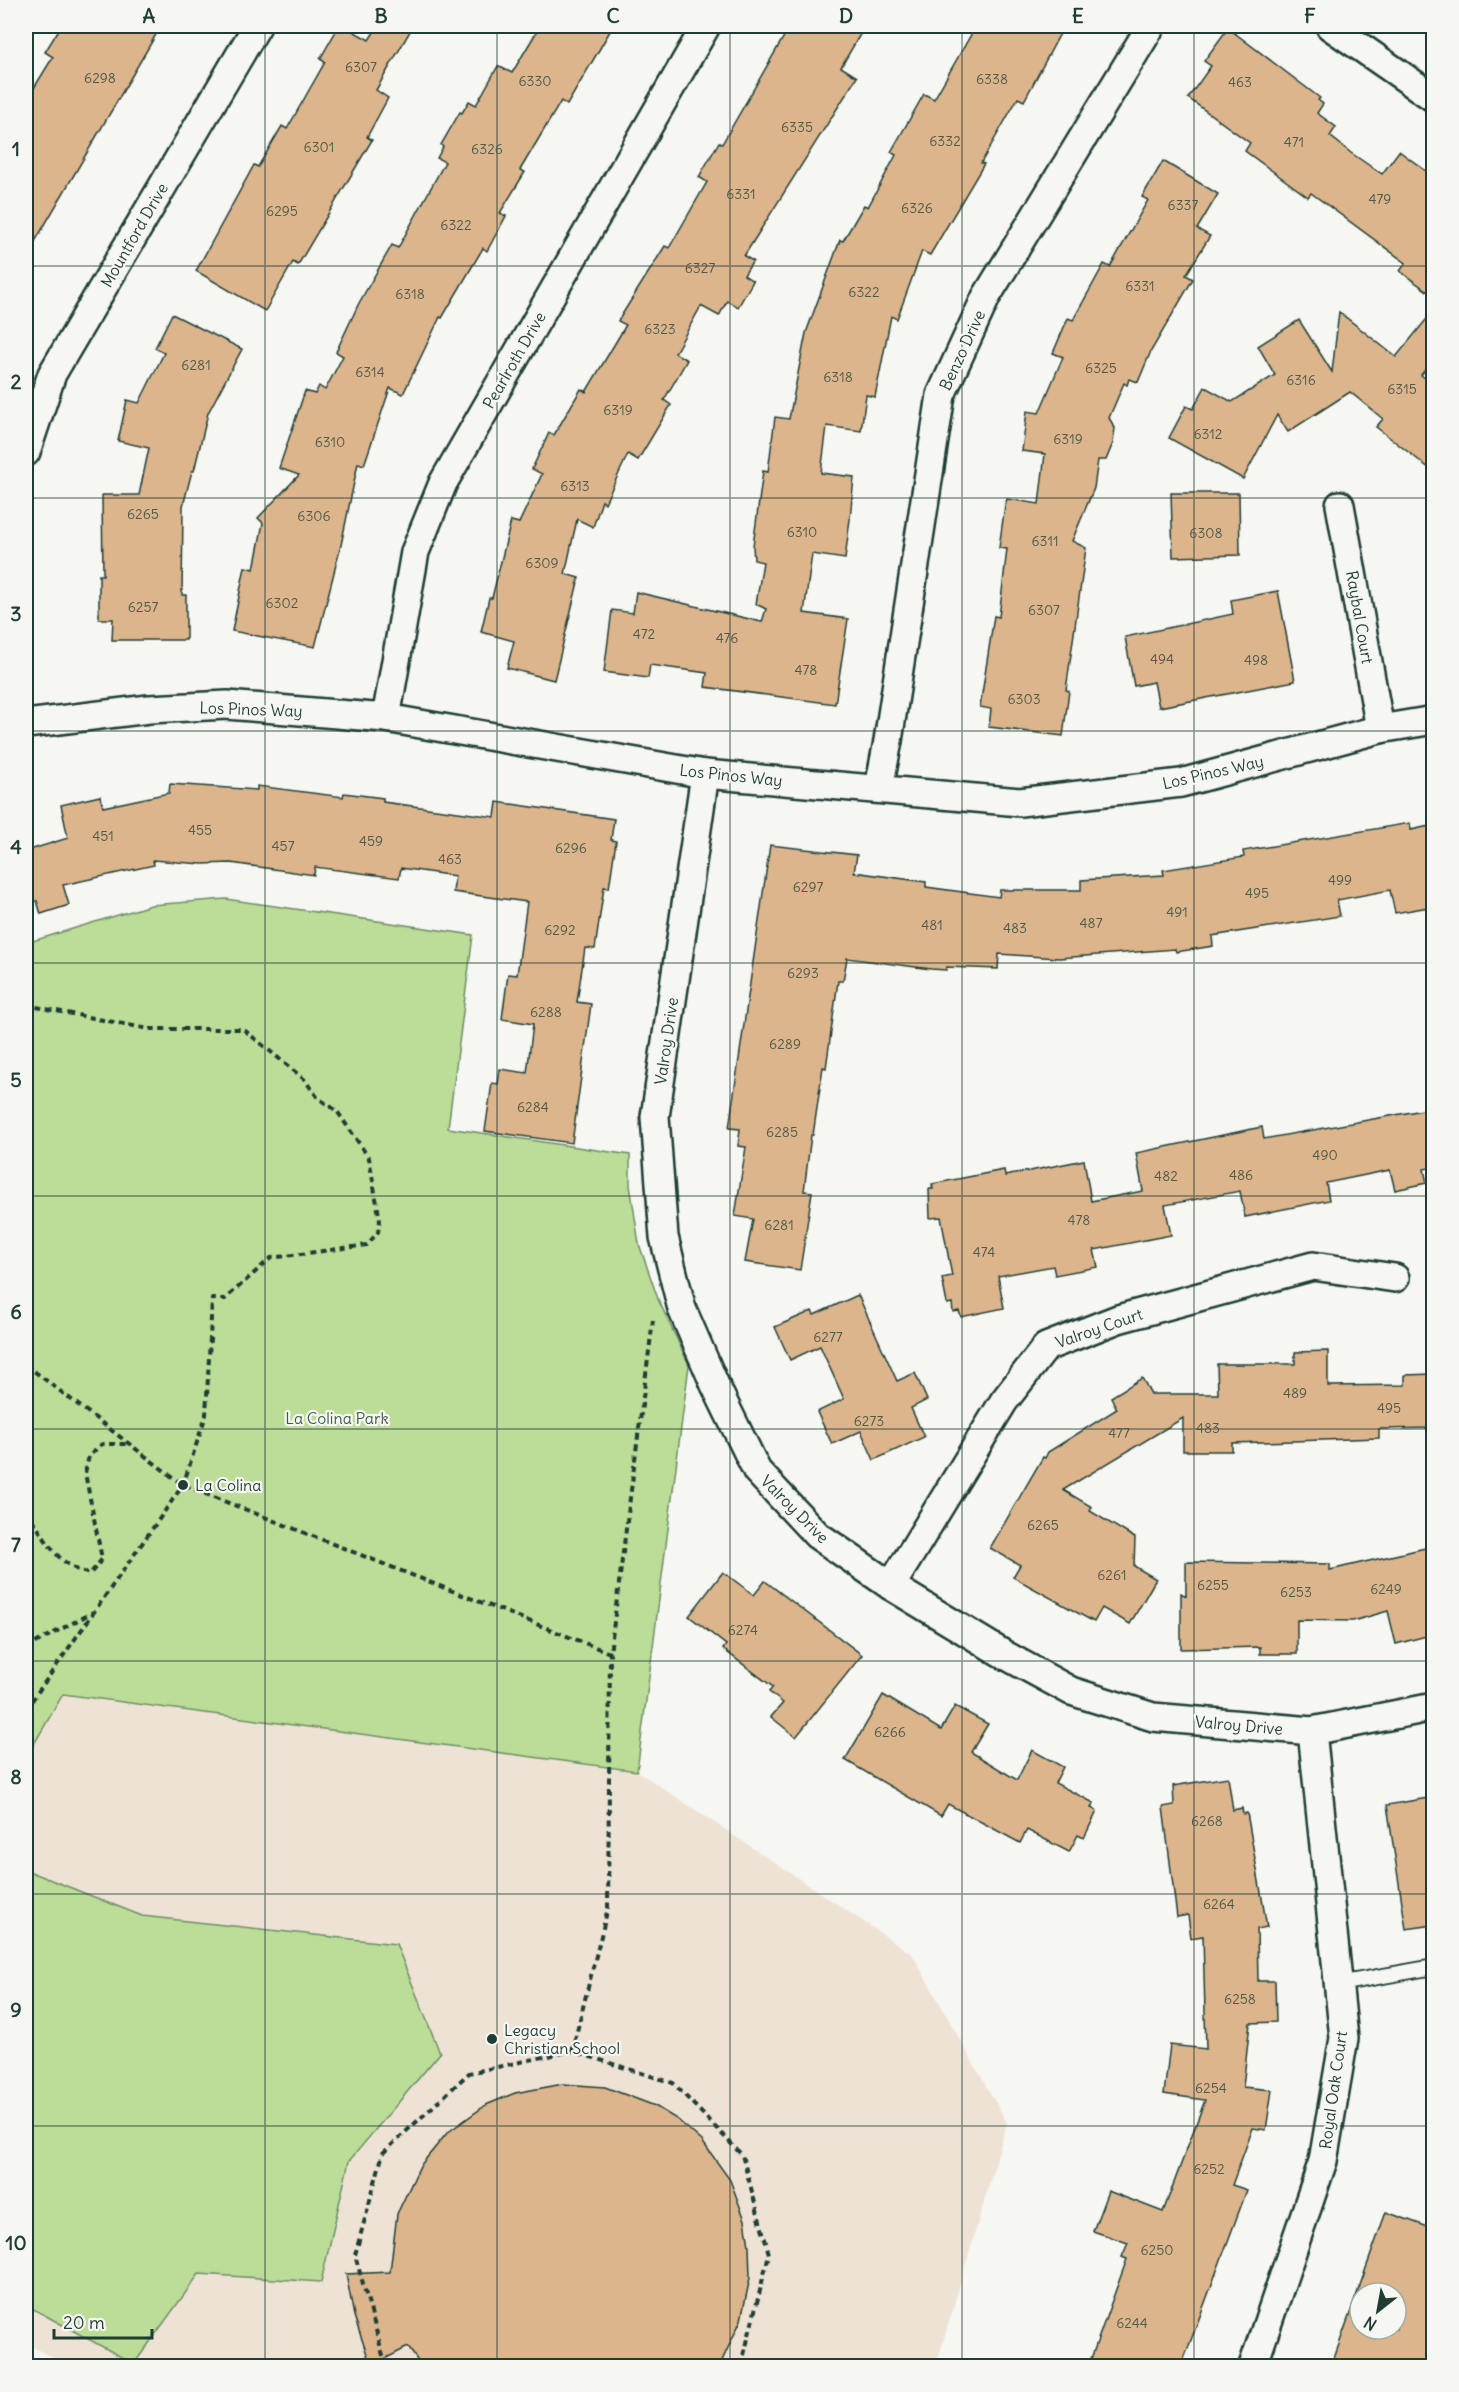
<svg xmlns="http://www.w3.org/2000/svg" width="1459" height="2392" font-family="Delius,sans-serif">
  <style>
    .built { fill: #eee2d4 }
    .green { fill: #bbdd97; stroke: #6d8d66; stroke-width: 1.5 }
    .building { fill: #dcb58d; stroke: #1f3d34; stroke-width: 1.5; fill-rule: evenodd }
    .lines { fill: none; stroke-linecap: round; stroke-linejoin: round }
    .lane-casing { stroke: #1f3d34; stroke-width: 18 }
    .street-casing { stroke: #1f3d34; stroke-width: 32 }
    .path { stroke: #1f3d34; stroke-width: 4; stroke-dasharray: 6 4.5; stroke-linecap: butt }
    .lane { stroke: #f6f6f2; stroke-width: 14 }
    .street { stroke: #f6f6f2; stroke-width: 27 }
    .grid { fill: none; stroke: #1f3d34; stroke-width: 1.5; stroke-opacity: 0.55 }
    .poi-dot { fill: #1f3d34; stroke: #f6f6f2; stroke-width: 2 }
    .labels { text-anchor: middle; stroke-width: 4.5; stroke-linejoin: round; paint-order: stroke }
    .number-label { font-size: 14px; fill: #4e5b4a }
    .street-label { font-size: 16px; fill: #1f3d34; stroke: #f6f6f2 }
    .park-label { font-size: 16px; fill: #3e5d48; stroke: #f6f6f2 }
    .poi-label { font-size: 16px; fill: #1f3d34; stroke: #f6f6f2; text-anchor: start }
    .neatline { fill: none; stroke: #1f3d34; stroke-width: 2 }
    .grid-label { font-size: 20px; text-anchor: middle; font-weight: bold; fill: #1f3d34 }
  </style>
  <rect width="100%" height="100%" fill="#f6f6f2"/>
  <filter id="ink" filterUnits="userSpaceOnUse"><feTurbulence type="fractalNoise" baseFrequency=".0167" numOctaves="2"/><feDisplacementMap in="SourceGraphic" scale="12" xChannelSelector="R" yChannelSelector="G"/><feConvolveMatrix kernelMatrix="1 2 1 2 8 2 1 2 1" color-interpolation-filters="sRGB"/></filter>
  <g filter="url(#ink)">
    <path class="built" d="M 62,1694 L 637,1771 L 912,1954 L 1007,2123 L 936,2366 L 67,2366 L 26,2343 L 26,1758 Z"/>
    <g class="green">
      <path d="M 226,899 L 473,935 L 448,1128 L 630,1155 L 630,1185 L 639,1244 L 658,1299 L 689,1365 L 637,1771 L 63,1694 L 26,1758 L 26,943 L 151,905 Z"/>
      <path d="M 26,1870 L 142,1916 L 396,1944 L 440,2053 L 349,2161 L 321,2282 L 199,2274 L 134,2364 L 26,2305 Z"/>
    </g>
    <g class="building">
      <path d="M 61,26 L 161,26 L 26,257 L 26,101 L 53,57 L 45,52 Z"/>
      <path d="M 339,26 L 344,26 L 369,40 L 378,26 L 413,26 L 376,90 L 388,98 L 367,137 L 372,140 L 298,265 L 293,262 L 265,311 L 196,271 L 254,165 L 258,167 L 282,126 L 287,129 L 325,62 L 320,59 Z"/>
      <path d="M 540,26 L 613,26 L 567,105 L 561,101 L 520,170 L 525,172 L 500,213 L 506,216 L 487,251 L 483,248 L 442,318 L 440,317 L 403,394 L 390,388 L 364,465 L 358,463 L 341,545 L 315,647 L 232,631 L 245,567 L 254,569 L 263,523 L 258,518 L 299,475 L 279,468 L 305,391 L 315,394 L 319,386 L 325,390 L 343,356 L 336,352 L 359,303 L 392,245 L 398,248 L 445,162 L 437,158 L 443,147 L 441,145 L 460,112 L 462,113 L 469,101 L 476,105 L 498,66 L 512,73 Z"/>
      <path d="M 790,26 L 865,26 L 841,67 L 857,77 L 744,256 L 753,261 L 744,275 L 753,281 L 738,307 L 727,301 L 719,316 L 701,306 L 675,353 L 687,360 L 664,400 L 671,405 L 638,460 L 628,454 L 605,503 L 602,501 L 593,527 L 577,519 L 565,574 L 579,578 L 554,680 L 507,668 L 514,641 L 481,632 L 489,598 L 492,598 L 511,521 L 519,523 L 542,474 L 532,469 L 549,433 L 554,435 L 581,389 L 586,392 L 626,325 L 618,321 L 665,246 L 669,248 L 707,182 L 699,177 L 719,142 L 722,144 Z"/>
      <path d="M 976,26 L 1064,26 L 1024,101 L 1018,98 L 981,163 L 984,164 L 930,255 L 922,251 L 897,319 L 891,316 L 875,397 L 866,395 L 861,431 L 827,426 L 821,473 L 854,477 L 850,519 L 845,559 L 812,554 L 804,613 L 848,619 L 835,704 L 705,687 L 707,673 L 650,665 L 648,678 L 604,672 L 612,610 L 633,613 L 636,592 L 762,622 L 766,609 L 756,604 L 763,562 L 754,560 L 753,546 L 763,471 L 768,472 L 775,417 L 789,419 L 806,333 L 840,240 L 843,241 L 864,205 L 868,207 L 896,155 L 891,152 L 924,94 L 934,99 Z"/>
      <path d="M 1228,28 L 1320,98 L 1318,100 L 1323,104 L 1317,113 L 1336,127 L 1330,136 L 1351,153 L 1382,174 L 1399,151 L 1434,177 L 1434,296 L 1400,271 L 1406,263 L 1311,193 L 1308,197 L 1245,151 L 1250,143 L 1188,98 L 1211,66 L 1204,61 Z"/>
      <path d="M 1163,161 L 1218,194 L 1197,229 L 1210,236 L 1186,275 L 1193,279 L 1151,351 L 1138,382 L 1129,379 L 1127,385 L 1124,383 L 1109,418 L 1115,428 L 1113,443 L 1106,460 L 1098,460 L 1094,488 L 1072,541 L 1086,548 L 1066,690 L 1069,691 L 1063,736 L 989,727 L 991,709 L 980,707 L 994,616 L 999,617 L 1007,549 L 999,548 L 1005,505 L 1007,499 L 1039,504 L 1045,454 L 1022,451 L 1027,411 L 1039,413 L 1063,357 L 1053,353 L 1068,318 L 1073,320 L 1104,264 L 1110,267 L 1148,200 L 1142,197 Z"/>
      <path d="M 1434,310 L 1434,359 L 1421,375 L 1434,385 L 1434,472 L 1376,427 L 1383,419 L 1350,392 L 1288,432 L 1277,415 L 1243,479 L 1169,438 L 1186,406 L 1193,409 L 1205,387 L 1232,402 L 1275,375 L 1258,346 L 1299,320 L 1332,372 L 1339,312 L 1396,357 Z"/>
      <path d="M 172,314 L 242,349 L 208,413 L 194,471 L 192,471 L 183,506 L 182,595 L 186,595 L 186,640 L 112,640 L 113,619 L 99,619 L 99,575 L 103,575 L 102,495 L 139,495 L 149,448 L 118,441 L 127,400 L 139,403 L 164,353 L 155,348 Z"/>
      <path d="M 1171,493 L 1239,493 L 1240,555 L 1173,557 Z"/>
      <path d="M 1278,591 L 1295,681 L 1159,707 L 1154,682 L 1134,686 L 1125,637 L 1233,614 L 1231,600 Z"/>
      <path d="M 170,784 L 257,790 L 257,786 L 343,797 L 344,793 L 383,798 L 383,802 L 495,817 L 497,802 L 614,819 L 611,840 L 616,841 L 609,888 L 604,887 L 595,949 L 585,948 L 577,1002 L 591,1004 L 572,1143 L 485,1131 L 492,1083 L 498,1084 L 500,1069 L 527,1073 L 533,1024 L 502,1019 L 508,974 L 517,975 L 527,902 L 453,892 L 455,876 L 401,868 L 399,878 L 315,867 L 314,875 L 231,863 L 202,864 L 153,860 L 154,865 L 63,885 L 69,905 L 41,914 L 37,901 L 26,904 L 26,851 L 68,838 L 61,805 L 100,796 L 103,807 L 169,793 Z"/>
      <path d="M 1410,823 L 1411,830 L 1434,825 L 1434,906 L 1395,913 L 1390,890 L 1337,900 L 1340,916 L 1212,936 L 1213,946 L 1176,952 L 1175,949 L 1059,958 L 999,954 L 998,969 L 946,967 L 946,970 L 931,969 L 847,958 L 843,981 L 838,981 L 826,1068 L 823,1067 L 813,1135 L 811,1135 L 804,1191 L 812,1192 L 800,1270 L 745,1262 L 753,1219 L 735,1216 L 746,1147 L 738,1146 L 740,1129 L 729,1128 L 770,845 L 857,855 L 854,872 L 926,882 L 926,887 L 999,897 L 1000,890 L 1081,890 L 1081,880 L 1164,875 L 1163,870 L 1244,857 L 1243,851 Z"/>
      <path d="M 1434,1108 L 1434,1167 L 1424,1169 L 1427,1183 L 1395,1190 L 1390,1170 L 1326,1183 L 1329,1200 L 1245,1217 L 1240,1191 L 1165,1205 L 1171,1235 L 1094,1250 L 1098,1267 L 1055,1275 L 1053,1266 L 998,1276 L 1004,1308 L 961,1317 L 959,1311 L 953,1312 L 952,1303 L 947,1304 L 942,1278 L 952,1276 L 941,1217 L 930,1218 L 929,1189 L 933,1189 L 932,1184 L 1004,1170 L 1005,1176 L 1084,1160 L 1091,1201 L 1143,1191 L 1136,1153 L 1262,1127 L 1264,1139 Z"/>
      <path d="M 858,1295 L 897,1381 L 915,1373 L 927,1400 L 911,1408 L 924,1437 L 874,1460 L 861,1431 L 832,1444 L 817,1412 L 844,1399 L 820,1346 L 790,1360 L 775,1327 L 812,1311 L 814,1315 Z"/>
      <path d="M 1328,1351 L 1328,1386 L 1405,1385 L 1405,1375 L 1434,1374 L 1434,1428 L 1379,1429 L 1379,1438 L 1232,1443 L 1232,1451 L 1183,1451 L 1183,1418 L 1063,1490 L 1092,1507 L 1090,1511 L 1135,1538 L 1134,1566 L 1156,1579 L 1130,1624 L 1102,1608 L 1094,1622 L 1013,1577 L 1020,1565 L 990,1548 L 1043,1457 L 1045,1458 L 1048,1452 L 1117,1409 L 1111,1397 L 1142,1378 L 1151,1394 L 1218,1394 L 1217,1364 L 1295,1364 L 1295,1352 Z"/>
      <path d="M 1434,1546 L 1434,1634 L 1396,1644 L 1388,1611 L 1353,1621 L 1297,1620 L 1297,1654 L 1260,1654 L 1260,1647 L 1181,1649 L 1181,1593 L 1186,1596 L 1186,1562 L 1330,1564 L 1330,1570 Z"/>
      <path d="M 723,1572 L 754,1595 L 765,1581 L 862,1655 L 796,1737 L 771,1717 L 783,1703 L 769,1692 L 773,1687 L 723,1649 L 726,1645 L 689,1616 Z"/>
      <path d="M 883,1695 L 941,1730 L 955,1706 L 988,1724 L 971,1752 L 1017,1780 L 1032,1750 L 1063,1767 L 1055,1783 L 1094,1803 L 1091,1808 L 1097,1811 L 1084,1838 L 1078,1835 L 1069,1852 L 1027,1830 L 1020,1843 L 948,1804 L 941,1816 L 845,1760 Z"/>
      <path d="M 1228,1777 L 1233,1810 L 1242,1808 L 1243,1814 L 1247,1813 L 1267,1927 L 1257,1929 L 1258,1981 L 1275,1981 L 1276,2022 L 1250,2023 L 1243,2087 L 1272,2090 L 1266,2130 L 1253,2128 L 1232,2185 L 1247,2190 L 1181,2367 L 1088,2367 L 1127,2259 L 1122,2257 L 1128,2243 L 1093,2231 L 1108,2191 L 1163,2212 L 1205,2100 L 1164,2094 L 1170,2045 L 1206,2049 L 1203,1936 L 1191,1938 L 1188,1915 L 1177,1917 L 1163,1807 L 1174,1805 L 1173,1786 Z"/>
      <path d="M 1434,1797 L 1434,1925 L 1406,1929 L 1387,1805 Z"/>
      <path d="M 563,2084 L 605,2087 L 655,2106 L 678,2120 L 702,2141 L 730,2180 L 745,2220 L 749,2246 L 750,2278 L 741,2320 L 719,2367 L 422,2367 L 408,2347 L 371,2366 L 354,2316 L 346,2274 L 390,2272 L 397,2214 L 420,2166 L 447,2133 L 486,2105 L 515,2093 Z"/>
      <path d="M 1386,2212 L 1434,2229 L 1434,2343 L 1425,2367 L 1331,2367 ZM 1360,2293 L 1396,2293 L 1396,2329 L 1360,2329 Z"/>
    </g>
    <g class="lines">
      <g class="lane-casing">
        <path id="lane" d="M 1338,1984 L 1434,1967"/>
      </g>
      <g class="street-casing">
        <g id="street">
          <path d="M 1330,26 L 1434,98"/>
          <path d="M 26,452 L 52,374 L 257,26"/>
          <path d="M 1340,505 L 1380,729"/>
          <path d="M 386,718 L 415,552 L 443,483 L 706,26"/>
          <path d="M 26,724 L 149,709 L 227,705 L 386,718 L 705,774 L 1020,802 L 1181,783 L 1380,729 L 1434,720"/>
          <path d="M 705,774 L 655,1117 L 664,1237 L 682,1309 L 715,1385 L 757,1471 L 817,1535 L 891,1586 L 1005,1655 L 1071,1691 L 1153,1717 L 1312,1731 L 1434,1707"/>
          <path d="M 879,788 L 888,741 L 941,395 L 986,297 L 1151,26"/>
          <path d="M 891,1586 L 1004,1401 L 1046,1347 L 1118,1319 L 1313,1266 L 1395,1278"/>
          <path d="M 1253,2366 L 1323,2161 L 1344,2038 L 1312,1731"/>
        </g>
      </g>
      <g class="path">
        <path d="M 26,1005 L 149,1029 L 243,1029 L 304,1079 L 318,1098 L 337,1111 L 369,1158 L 380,1221 L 378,1232 L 367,1245 L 271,1258 L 225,1299 L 212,1299 L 206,1415 L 183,1485 L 26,1709"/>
        <path d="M 26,1365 L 183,1485 L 610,1653 L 653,1320"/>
        <path d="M 26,1511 C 46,1537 54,1565 90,1574 L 102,1559 L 85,1473 L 89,1456 L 102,1444 L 129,1444"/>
        <path d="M 26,1648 L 93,1612"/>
        <path d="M 572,2051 L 608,1908 L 610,1653"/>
        <path d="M 386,2366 L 355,2255 L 383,2153 L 469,2073 L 572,2051 L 673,2083 L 742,2155 L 769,2254 L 743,2359 L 737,2366"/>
      </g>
      <use href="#lane" class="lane"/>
      <use href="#street" class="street"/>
    </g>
  </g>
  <path class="grid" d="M 265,26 L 265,2366M 497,26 L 497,2366M 730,26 L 730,2366M 962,26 L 962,2366M 1194,26 L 1194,2366M 26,266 L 1434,266M 26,498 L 1434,498M 26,731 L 1434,731M 26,963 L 1434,963M 26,1196 L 1434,1196M 26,1429 L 1434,1429M 26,1661 L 1434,1661M 26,1894 L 1434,1894M 26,2126 L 1434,2126"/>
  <g class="poi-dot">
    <circle cx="183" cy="1485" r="6"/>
    <circle cx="492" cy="2039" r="6"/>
  </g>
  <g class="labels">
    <g class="number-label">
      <text x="361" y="72">6307</text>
      <text x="100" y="83">6298</text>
      <text x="992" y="84">6338</text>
      <text x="535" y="86">6330</text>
      <text x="1240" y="87">463</text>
      <text x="797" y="132">6335</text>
      <text x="945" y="146">6332</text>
      <text x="1294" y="147">471</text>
      <text x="319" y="152">6301</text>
      <text x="487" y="154">6326</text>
      <text x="741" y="199">6331</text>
      <text x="1380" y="204">479</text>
      <text x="1183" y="210">6337</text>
      <text x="917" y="213">6326</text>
      <text x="282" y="216">6295</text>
      <text x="456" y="230">6322</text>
      <text x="700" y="273">6327</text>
      <text x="1140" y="291">6331</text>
      <text x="864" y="297">6322</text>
      <text x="410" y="299">6318</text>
      <text x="660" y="334">6323</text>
      <text x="196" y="370">6281</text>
      <text x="1101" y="373">6325</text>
      <text x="370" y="377">6314</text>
      <text x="838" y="382">6318</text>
      <text x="1301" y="385">6316</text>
      <text x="1402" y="394">6315</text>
      <text x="618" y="415">6319</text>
      <text x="1208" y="439">6312</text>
      <text x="1068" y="444">6319</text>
      <text x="330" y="447">6310</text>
      <text x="575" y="491">6313</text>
      <text x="143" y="519">6265</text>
      <text x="314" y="521">6306</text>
      <text x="802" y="537">6310</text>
      <text x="1206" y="538">6308</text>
      <text x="1045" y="546">6311</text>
      <text x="542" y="568">6309</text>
      <text x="282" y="608">6302</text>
      <text x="143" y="612">6257</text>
      <text x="1044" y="615">6307</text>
      <text x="644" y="639">472</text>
      <text x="727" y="643">476</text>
      <text x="1162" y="664">494</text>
      <text x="1256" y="665">498</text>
      <text x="806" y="675">478</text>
      <text x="1024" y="704">6303</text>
      <text x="200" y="835">455</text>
      <text x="103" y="841">451</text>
      <text x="371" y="846">459</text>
      <text x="283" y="851">457</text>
      <text x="571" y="853">6296</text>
      <text x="450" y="864">463</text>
      <text x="1340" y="885">499</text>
      <text x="808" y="892">6297</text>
      <text x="1257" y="898">495</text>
      <text x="1177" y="917">491</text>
      <text x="1091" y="928">487</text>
      <text x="932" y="930">481</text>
      <text x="1015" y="933">483</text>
      <text x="560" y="935">6292</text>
      <text x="803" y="978">6293</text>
      <text x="546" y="1017">6288</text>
      <text x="785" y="1049">6289</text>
      <text x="533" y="1112">6284</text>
      <text x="782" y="1137">6285</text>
      <text x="1325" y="1160">490</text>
      <text x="1241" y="1180">486</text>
      <text x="1166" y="1181">482</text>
      <text x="1079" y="1225">478</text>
      <text x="779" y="1230">6281</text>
      <text x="984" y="1257">474</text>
      <text x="828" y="1342">6277</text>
      <text x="1295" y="1398">489</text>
      <text x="1389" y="1413">495</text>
      <text x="869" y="1426">6273</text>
      <text x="1208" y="1433">483</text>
      <text x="1119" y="1438">477</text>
      <text x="1043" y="1530">6265</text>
      <text x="1112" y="1580">6261</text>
      <text x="1213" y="1590">6255</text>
      <text x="1386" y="1594">6249</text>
      <text x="1296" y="1597">6253</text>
      <text x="743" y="1635">6274</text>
      <text x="890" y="1737">6266</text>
      <text x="1207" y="1826">6268</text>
      <text x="1219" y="1909">6264</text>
      <text x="1240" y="2004">6258</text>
      <text x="1211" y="2093">6254</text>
      <text x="1209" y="2174">6252</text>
      <text x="1157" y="2255">6250</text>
      <text x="1132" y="2328">6244</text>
    </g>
    <g class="street-label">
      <text transform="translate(134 235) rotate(-60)" y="6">Mountford Drive</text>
      <text transform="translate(962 350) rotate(-65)" y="6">Benzo Drive</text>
      <text transform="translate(514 360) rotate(-60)" y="6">Pearlroth Drive</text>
      <text transform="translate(1360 617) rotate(80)" y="6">Raybal Court</text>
      <text transform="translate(251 709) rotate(2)" y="6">Los Pinos Way</text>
      <text transform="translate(1213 772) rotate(-13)" y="6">Los Pinos Way</text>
      <text transform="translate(731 775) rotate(6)" y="6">Los Pinos Way</text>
      <text transform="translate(666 1041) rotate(-82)" y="6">Valroy Drive</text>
      <text transform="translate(1099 1328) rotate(-19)" y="6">Valroy Court</text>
      <text transform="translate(795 1509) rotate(45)" y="6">Valroy Drive</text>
      <text transform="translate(1239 1725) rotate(5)" y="6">Valroy Drive</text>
      <text transform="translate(1333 2090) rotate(-82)" y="6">Royal Oak Court</text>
    </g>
    <g class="park-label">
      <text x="337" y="1424">La Colina Park</text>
    </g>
    <g class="poi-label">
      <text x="195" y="1491">La Colina</text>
      <text x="504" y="2036">Legacy<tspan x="504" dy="18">Christian School</tspan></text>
    </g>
  </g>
  <rect width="1459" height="2392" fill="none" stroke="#f6f6f2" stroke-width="66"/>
  <g transform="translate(1378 2311) rotate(211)"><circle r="28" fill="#f6f6f2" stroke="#a0aca6" stroke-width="1.5"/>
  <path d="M0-4.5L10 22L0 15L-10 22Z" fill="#1f3d34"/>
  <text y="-9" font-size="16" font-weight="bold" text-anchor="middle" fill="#1f3d34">N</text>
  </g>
  <path d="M54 2329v9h98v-9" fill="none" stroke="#1f3d34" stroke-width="3"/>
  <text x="63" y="2329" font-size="18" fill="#1f3d34" stroke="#f6f6f2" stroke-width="4.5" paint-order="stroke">20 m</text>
  <rect x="33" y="33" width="1393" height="2326" class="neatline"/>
  <g class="grid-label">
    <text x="149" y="23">A</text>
    <text x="381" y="23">B</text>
    <text x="613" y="23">C</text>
    <text x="846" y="23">D</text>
    <text x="1078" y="23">E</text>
    <text x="1310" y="23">F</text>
    <text x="16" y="156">1</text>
    <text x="16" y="389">2</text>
    <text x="16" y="621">3</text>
    <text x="16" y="854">4</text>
    <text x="16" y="1087">5</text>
    <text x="16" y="1319">6</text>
    <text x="16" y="1552">7</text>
    <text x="16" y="1784">8</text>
    <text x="16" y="2017">9</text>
    <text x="16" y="2250">10</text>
  </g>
</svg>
